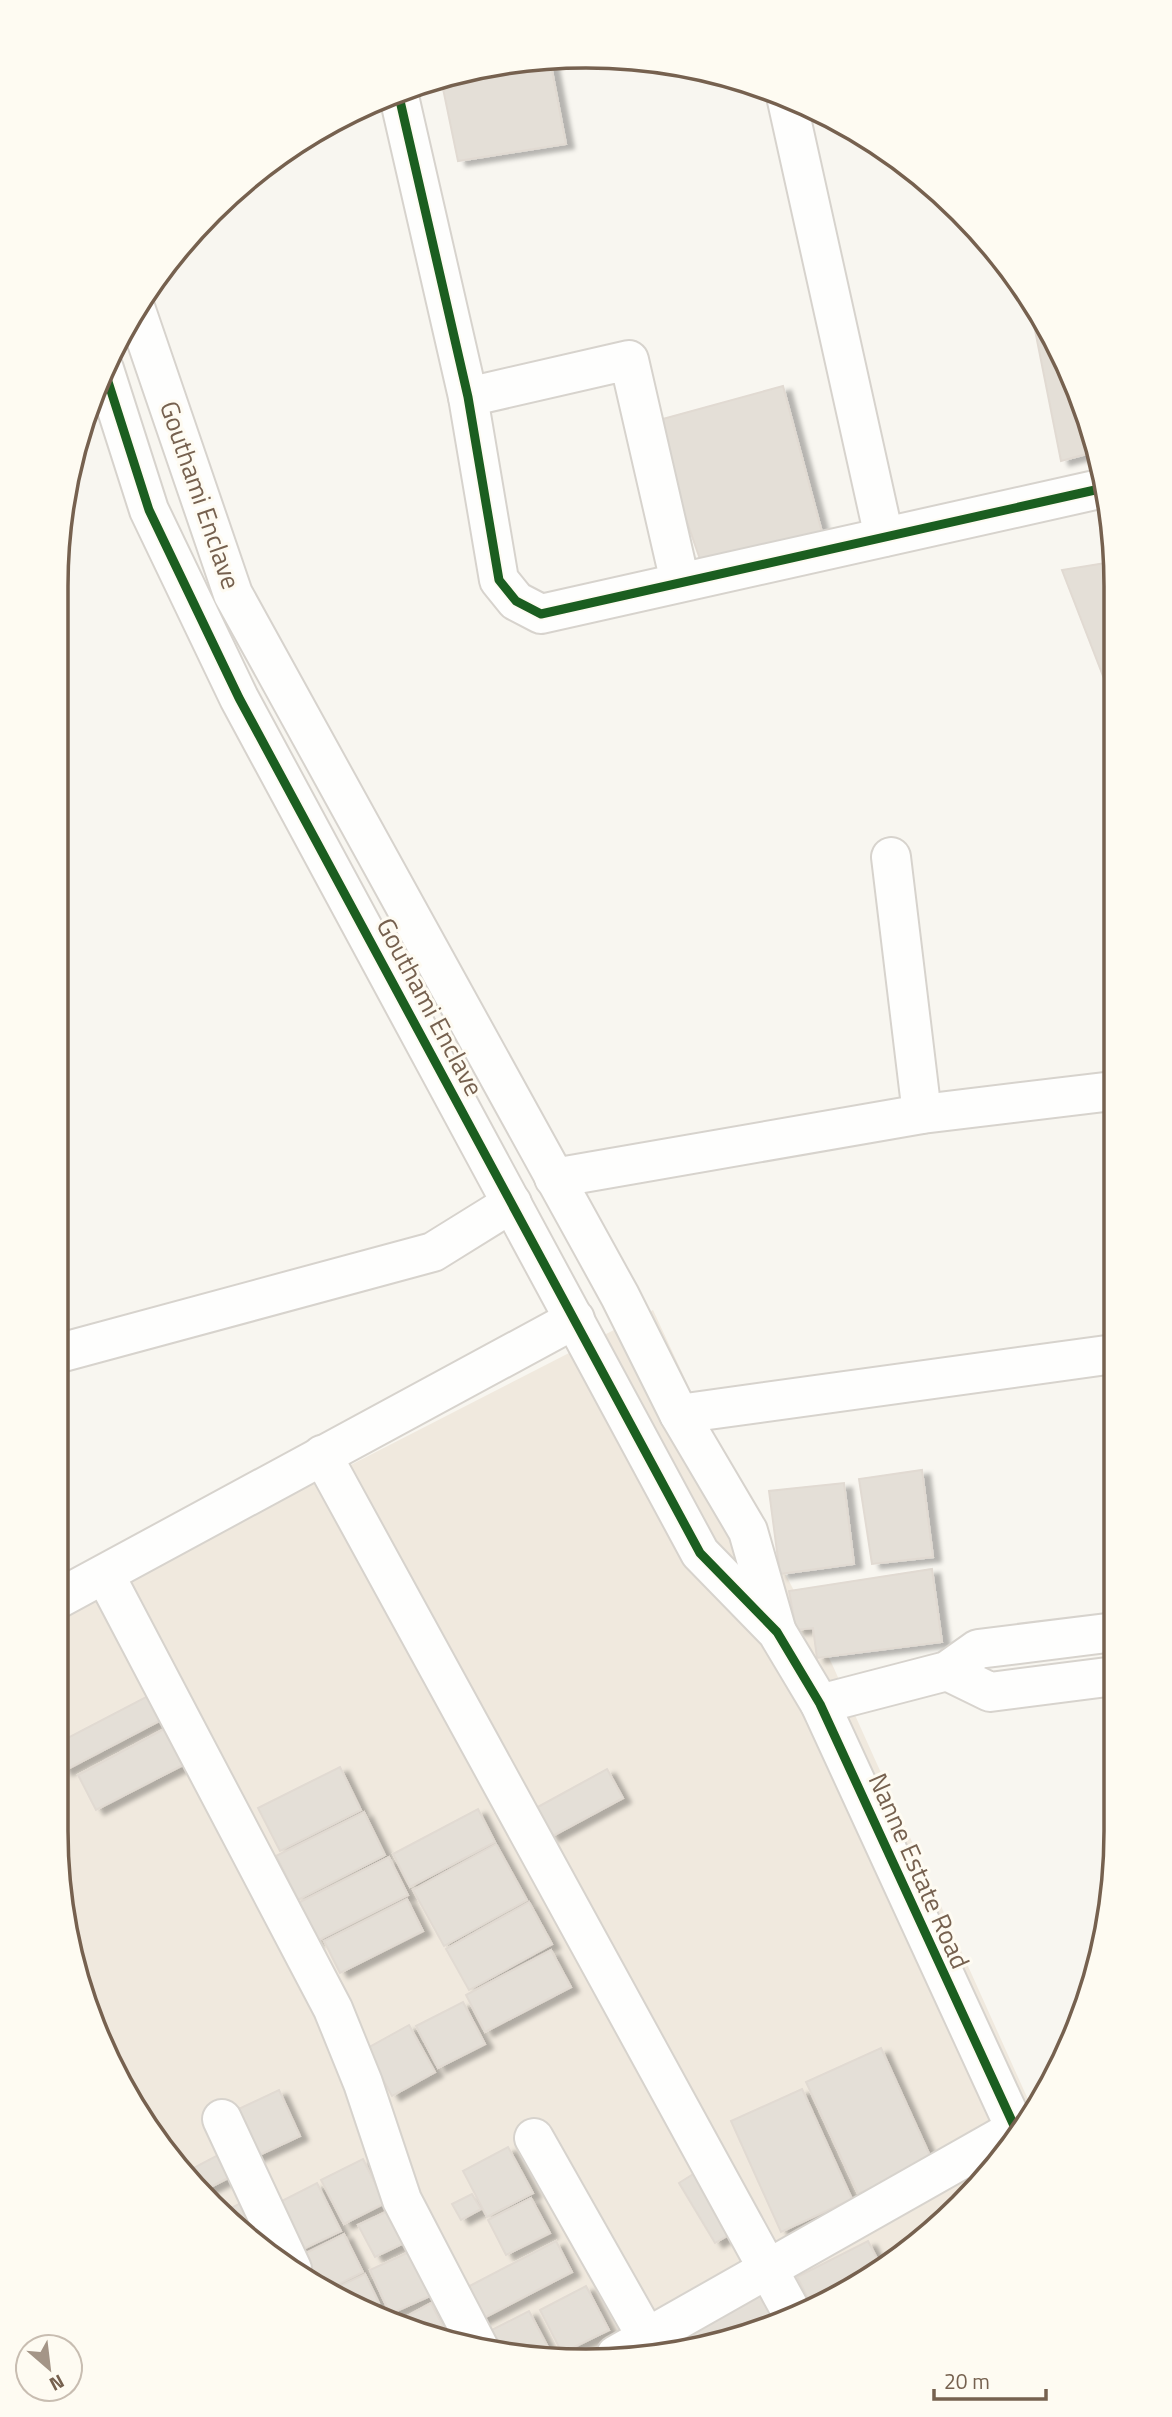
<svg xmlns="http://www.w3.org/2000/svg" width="1172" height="2417" font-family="'Titillium Web',sans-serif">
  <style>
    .residential { fill: #f0e9de }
    .building { fill: #e4dfd7; stroke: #e1dad2; stroke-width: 2; filter: url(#shadow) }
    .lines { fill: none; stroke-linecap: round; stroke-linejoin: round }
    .minor-casing { stroke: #d7d3cd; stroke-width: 42 }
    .minor { stroke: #fefefd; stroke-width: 38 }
    .cycleway-casing { stroke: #fefbf2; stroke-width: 13 }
    .cycleway { stroke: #1b5e20; stroke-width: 9 }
    .labels { text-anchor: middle; stroke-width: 6; stroke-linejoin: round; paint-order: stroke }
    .street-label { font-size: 26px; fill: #76614f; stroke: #fefbf2 }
    .rim { fill: none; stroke: #76614f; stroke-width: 3.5 }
  </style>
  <defs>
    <filter id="shadow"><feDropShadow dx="8" dy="4.5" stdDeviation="2" flood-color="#0004"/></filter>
  </defs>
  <rect width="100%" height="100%" fill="#f8f6f0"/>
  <path class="residential" d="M 653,1310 L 693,1396 L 832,1664 L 1031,2106 L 984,2181 L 908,2252 L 821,2306 L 656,2356 L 482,2351 L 321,2290 L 237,2230 L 166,2154 L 84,2002 L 56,1831 L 56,1616 Z"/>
  <g class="building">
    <path d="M 550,60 L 566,144 L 458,161 L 441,79 L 483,66 Z"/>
    <path d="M 1035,314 L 1075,383 L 1094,452 L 1061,461 L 1032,315 Z"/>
    <path d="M 783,386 L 823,536 L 700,559 L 652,422 Z"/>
    <path d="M 1112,562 L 1112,694 L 1110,694 L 1062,570 Z"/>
    <path d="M 922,1470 L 933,1557 L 872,1564 L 859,1479 Z"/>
    <path d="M 844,1483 L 854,1564 L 780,1574 L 769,1491 Z"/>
    <path d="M 932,1569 L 942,1642 L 817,1658 L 813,1628 L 796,1630 L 789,1591 Z"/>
    <path d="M 148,1696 L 161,1720 L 64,1771 L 56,1755 L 56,1744 Z"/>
    <path d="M 164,1729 L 183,1765 L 96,1810 L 78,1775 Z"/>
    <path d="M 340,1767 L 361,1810 L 280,1851 L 258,1808 Z"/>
    <path d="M 607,1769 L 623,1798 L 551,1837 L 536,1808 Z"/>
    <path d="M 478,1809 L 495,1842 L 410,1887 L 393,1854 Z"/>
    <path d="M 364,1812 L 385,1855 L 298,1900 L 276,1856 Z"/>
    <path d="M 496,1844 L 527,1900 L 444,1946 L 413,1890 Z"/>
    <path d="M 389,1857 L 408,1895 L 317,1941 L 298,1903 Z"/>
    <path d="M 407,1899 L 423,1931 L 340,1973 L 324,1941 Z"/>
    <path d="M 529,1902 L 552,1944 L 469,1990 L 446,1949 Z"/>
    <path d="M 551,1950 L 571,1987 L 485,2032 L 466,1995 Z"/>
    <path d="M 463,2002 L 485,2044 L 438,2068 L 416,2026 Z"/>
    <path d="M 409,2025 L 435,2072 L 392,2096 L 366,2049 Z"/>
    <path d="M 881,2048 L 932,2160 L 858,2194 L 806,2082 Z"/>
    <path d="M 802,2089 L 852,2199 L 781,2232 L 731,2121 Z"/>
    <path d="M 279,2090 L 300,2136 L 251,2159 L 230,2113 Z"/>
    <path d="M 508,2147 L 533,2193 L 487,2217 L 463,2171 Z"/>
    <path d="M 220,2154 L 232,2176 L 201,2192 L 184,2173 Z"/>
    <path d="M 363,2159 L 385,2203 L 344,2224 L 321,2180 Z"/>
    <path d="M 703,2168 L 739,2229 L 715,2243 L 679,2183 Z"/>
    <path d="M 317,2183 L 341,2231 L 299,2251 L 276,2204 Z"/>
    <path d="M 472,2194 L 481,2209 L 461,2220 L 452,2204 Z"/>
    <path d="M 531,2198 L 550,2233 L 506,2255 L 488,2220 Z"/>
    <path d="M 241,2203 L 266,2251 L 237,2230 L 221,2213 Z"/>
    <path d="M 390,2210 L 406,2242 L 375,2257 L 358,2225 Z"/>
    <path d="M 344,2234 L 363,2272 L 325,2291 L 321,2290 L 299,2274 L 292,2260 Z"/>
    <path d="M 556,2241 L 572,2272 L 478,2321 L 462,2290 Z"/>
    <path d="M 868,2241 L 882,2268 L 813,2308 L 797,2277 Z"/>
    <path d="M 409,2252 L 430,2296 L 390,2314 L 370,2270 Z"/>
    <path d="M 365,2274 L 379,2303 L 369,2308 L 327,2292 Z"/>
    <path d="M 586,2286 L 609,2330 L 562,2353 L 540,2310 Z"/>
    <path d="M 766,2288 L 782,2318 L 681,2349 L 675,2336 Z"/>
    <path d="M 431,2303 L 449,2338 L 400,2320 Z"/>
    <path d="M 529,2311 L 551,2353 L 493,2351 L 484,2334 Z"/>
  </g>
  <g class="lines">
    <g class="minor-casing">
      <g id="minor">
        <path d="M 398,92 L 468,397 L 499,580 L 516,601 L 541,614 L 1104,488"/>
        <path d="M 786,96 L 884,537"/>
        <path d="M 136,310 L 233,594 L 620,1296 L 679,1414 L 748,1531 L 776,1629"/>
        <path d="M 104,369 L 149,510 L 239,698 L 700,1553 L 777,1632 L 820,1704 L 1016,2130"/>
        <path d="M 468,397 L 629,360 L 680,582"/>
        <path d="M 891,857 L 922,1114"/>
        <path d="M 554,1178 L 922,1114 L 1113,1091"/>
        <path d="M 56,1354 L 433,1252 L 512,1203"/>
        <path d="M 679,1414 L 1114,1354"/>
        <path d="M 322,1455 L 793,2315"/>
        <path d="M 105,1575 L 333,2009 L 363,2083 L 402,2200 L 480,2350"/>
        <path d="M 56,1600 L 575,1319"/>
        <path d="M 947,1671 L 990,1692 L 1115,1676"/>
        <path d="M 820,1704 L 947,1671 L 978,1649 L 1115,1632"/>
        <path d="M 222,2119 L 292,2269"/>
        <path d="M 534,2138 L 646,2336 L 663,2354"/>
        <path d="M 616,2355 L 1015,2129"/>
      </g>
    </g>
    <use href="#minor" class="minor"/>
    <g class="cycleway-casing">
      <g id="cycleway">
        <path d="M 398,92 L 468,397 L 499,580 L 516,601 L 541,614 L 1104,488"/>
        <path d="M 104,369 L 149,510 L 239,698 L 700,1553 L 777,1632 L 820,1704 L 1016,2130"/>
      </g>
    </g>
    <use href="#cycleway" class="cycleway"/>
  </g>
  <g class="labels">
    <g class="street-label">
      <text transform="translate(200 495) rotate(71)" y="9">Gouthami Enclave</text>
      <text transform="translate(430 1007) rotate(62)" y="9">Gouthami Enclave</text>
      <text transform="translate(919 1871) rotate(66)" y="9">Nanne Estate Road</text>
    </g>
  </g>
  <path d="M0 0H1172V2417H0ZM586 68H586A518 518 0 0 1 1104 586V1831A518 518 0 0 1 586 2349H586A518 518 0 0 1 68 1831V586A518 518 0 0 1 586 68Z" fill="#fefbf2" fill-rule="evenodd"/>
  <path class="rim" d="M586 68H586A518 518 0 0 1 1104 586V1831A518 518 0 0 1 586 2349H586A518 518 0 0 1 68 1831V586A518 518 0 0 1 586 68Z"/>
  <g transform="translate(49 2368) rotate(152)"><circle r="33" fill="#fefbf2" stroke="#c8bdb1" stroke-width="2"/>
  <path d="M0-5L12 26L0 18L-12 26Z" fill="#a49587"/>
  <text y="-10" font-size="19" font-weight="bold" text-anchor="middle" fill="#76614f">N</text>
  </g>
  <path d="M934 2389v10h112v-10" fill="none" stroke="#76614f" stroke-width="3.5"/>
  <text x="944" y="2389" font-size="21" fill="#76614f" stroke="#fefbf2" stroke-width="5" paint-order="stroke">20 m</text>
</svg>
